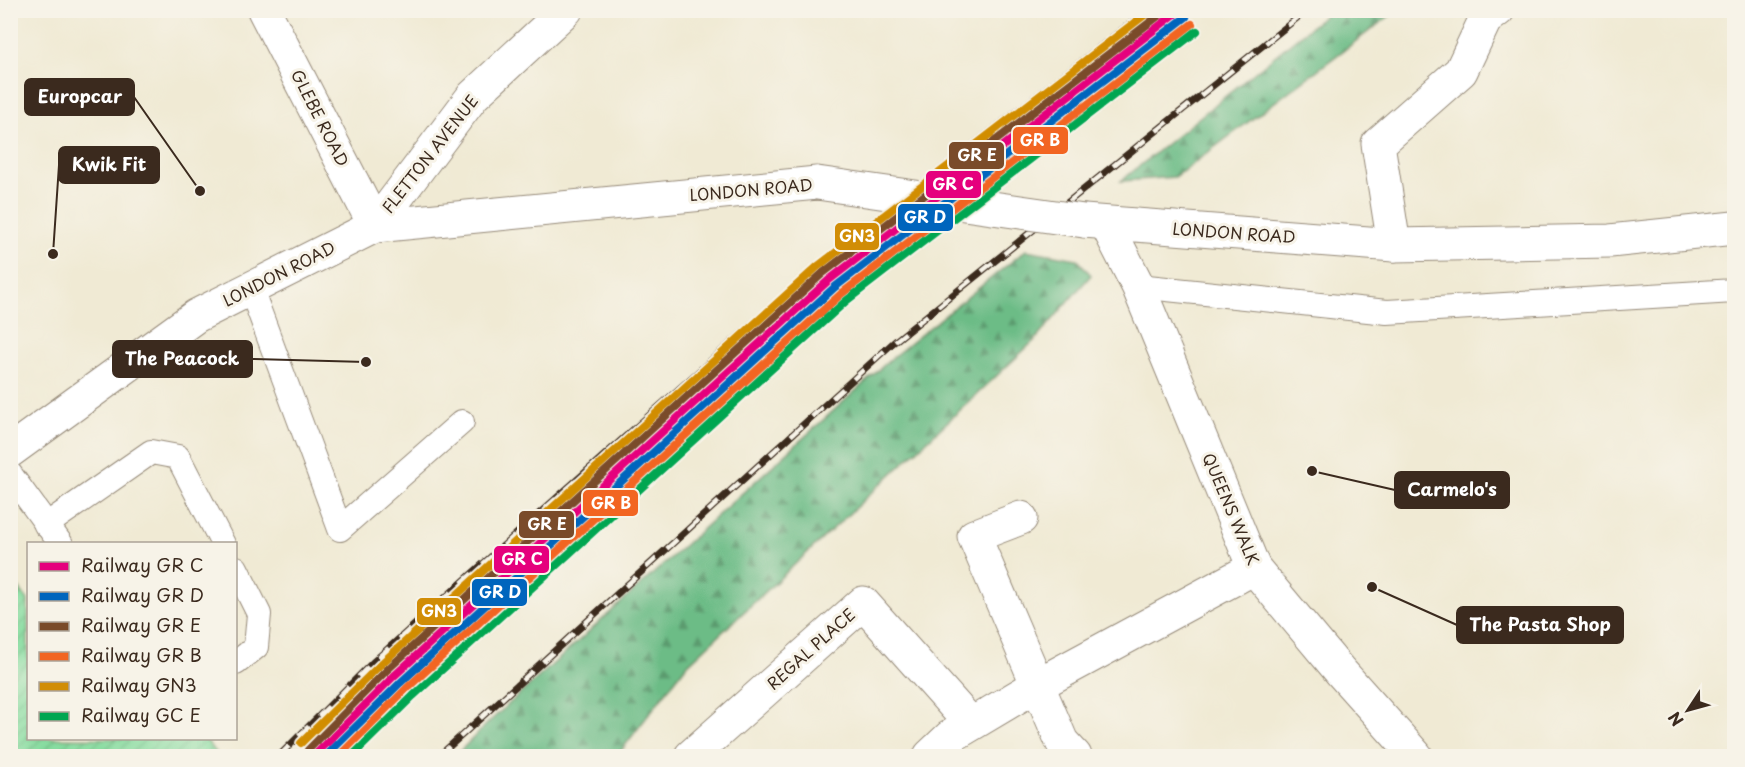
<svg xmlns="http://www.w3.org/2000/svg" width="1745" height="767" font-family="'Playpen Sans',sans-serif">
  <style>
    .forest { fill: url(#forest-firs); stroke: #547352; stroke-width: 1.5 }
    .garden { fill: url(#garden-furrows); stroke: #60835e; stroke-width: 1.5 }
    .lines { fill: none; stroke-linecap: round; stroke-linejoin: round }
    .lane-casing { stroke: #968a79; stroke-width: 26 }
    .street-casing { stroke: #968a79; stroke-width: 35 }
    .primary-casing { stroke: #968a79; stroke-width: 35 }
    .lane { stroke: #fff; stroke-width: 24 }
    .street { stroke: #fff; stroke-width: 33 }
    .primary { stroke: #fff; stroke-width: 33 }
    .rail-casing { stroke: #3b2a1e; stroke-width: 7 }
    .rail { stroke: #f7f3e8; stroke-width: 4.5; stroke-dasharray: 14; stroke-linecap: butt }
    .primary-bridge-casing { stroke: #968a79; stroke-width: 35; stroke-linecap: butt }
    .primary-bridge { stroke: #fff; stroke-width: 33 }
    .rail-1-casing { stroke: #f7f3e8; stroke-width: 12 }
    .rail-2-casing { stroke: #f7f3e8; stroke-width: 12 }
    .rail-3-casing { stroke: #f7f3e8; stroke-width: 12 }
    .rail-4-casing { stroke: #f7f3e8; stroke-width: 12 }
    .rail-5-casing { stroke: #f7f3e8; stroke-width: 12 }
    .rail-6-casing { stroke: #f7f3e8; stroke-width: 12 }
    .rail-1 { stroke: #e5007d; stroke-width: 8 }
    .rail-2 { stroke: #0065bd; stroke-width: 8 }
    .rail-3 { stroke: #7a4b2a; stroke-width: 8 }
    .rail-4 { stroke: #f26522; stroke-width: 8 }
    .rail-5 { stroke: #d18d06; stroke-width: 8 }
    .rail-6 { stroke: #00a651; stroke-width: 8 }
    .labels { text-anchor: middle; stroke-width: 6; stroke-linejoin: round; paint-order: stroke }
    .street-label { font-size: 16px; fill: #3b2a1e; stroke: #f7f3e8 }
    .leader { fill: none; stroke: #3b2a1e; stroke-width: 2 }
    .callout-dot { fill: #3b2a1e; stroke: #f7f3e8; stroke-width: 2 }
    .callout { fill: #3b2a1e; stroke: #3b2a1e; stroke-width: 2 }
    .callout-label { font-size: 18px; text-anchor: middle; font-weight: bold; fill: #fff }
    .line-badge { stroke: #f7f3e8; stroke-width: 2 }
    .badge-label { font-size: 16px; text-anchor: middle; font-weight: bold; fill: #fff }
  </style>
  <defs>
    <pattern id="forest-firs" width="22" height="20" patternUnits="userSpaceOnUse" patternTransform="scale(1.5)"><rect width="22" height="20" fill="#6cbc86"/><path d="M5 1l3.5 6h-7zM16 11l3.5 6h-7z" fill="#5a996d"/></pattern>
    <pattern id="garden-furrows" width="10" height="10" patternUnits="userSpaceOnUse" patternTransform="scale(1.5)"><rect width="10" height="10" fill="#85dc9f"/><path d="M-1 1l2-2M0 10L10 0M9 11l2-2" fill="none" stroke="#74bd88"/></pattern>
  </defs>
  <rect width="100%" height="100%" fill="#f7f3e8"/>
  <filter id="ink" filterUnits="userSpaceOnUse"><feTurbulence type="fractalNoise" baseFrequency=".0167" numOctaves="2"/><feDisplacementMap in="SourceGraphic" scale="12" xChannelSelector="R" yChannelSelector="G"/><feConvolveMatrix kernelMatrix="1 2 1 2 8 2 1 2 1" color-interpolation-filters="sRGB"/></filter>
  <filter id="wash" filterUnits="userSpaceOnUse"><feTurbulence type="fractalNoise" baseFrequency=".008" numOctaves="4" result="noise"/><feDisplacementMap in="SourceGraphic" scale="24" xChannelSelector="R" yChannelSelector="G"/><feGaussianBlur stdDeviation="1.35" result="paint"/><feColorMatrix in="noise" values="0 0 0 0 0 0 0 0 0 0 0 0 0 0 0 0 0 1.4 0 .05"/><feComposite in="paint" operator="in"/></filter>
  <g filter="url(#wash)">
    <rect width="100%" height="100%" fill="#f0ead4"/>
    <g class="forest">
      <path d="M 1330,11 L 1396,11 L 1175,177 L 1121,181 Z"/>
      <path d="M 1026,250 L 1077,259 L 1091,275 L 1036,339 L 685,667 L 617,756 L 455,756 L 490,721 L 894,356 Z"/>
    </g>
    <path class="garden" d="M 11,578 L 28,600 L 28,738 L 205,739 L 219,756 L 11,756 Z"/>
  </g>
  <g filter="url(#ink)">
    <g class="lines">
      <g class="lane-casing">
        <g id="lane">
          <path d="M 1138,286 L 1387,312 L 1734,291"/>
          <path d="M 251,289 L 340,529 L 462,422"/>
          <path d="M 10,474 L 61,544"/>
          <path d="M 46,525 L 151,452 L 178,457 L 223,544"/>
          <path d="M 236,568 L 259,614 L 256,647 L 236,663"/>
        </g>
      </g>
      <g class="street-casing">
        <g id="street">
          <path d="M 264,10 L 375,226"/>
          <path d="M 1106,223 L 1138,286 L 1254,568 L 1340,671 L 1416,756"/>
          <path d="M 1394,245 L 1378,144 L 1461,71 L 1485,20 L 1498,10"/>
          <path d="M 1021,518 L 974,536 L 1062,742 L 1075,756"/>
          <path d="M 691,756 L 863,603 L 971,724"/>
          <path d="M 930,756 L 950,737 L 1039,684 L 1254,568"/>
        </g>
      </g>
      <g class="primary-casing">
        <g id="primary">
          <path d="M 1084,221 L 1394,245 L 1610,241 L 1734,228"/>
          <path d="M 375,226 L 473,96 L 566,10"/>
          <path d="M 10,451 L 196,316 L 375,226 L 817,183"/>
        </g>
      </g>
      <use href="#lane" class="lane"/>
      <use href="#street" class="street"/>
      <use href="#primary" class="primary"/>
      <g class="rail-casing">
        <g id="rail">
          <path d="M 279,756 L 374,661 L 822,261 L 1147,10"/>
          <path d="M 439,756 L 894,342 L 1307,10"/>
        </g>
      </g>
      <use href="#rail" class="rail"/>
      <g class="primary-bridge-casing">
        <path id="primary-bridge" d="M 817,183 L 1084,221"/>
      </g>
      <use href="#primary-bridge" class="primary-bridge"/>
      <g class="rail-1-casing">
        <path id="rail-1" d="M 314,756 L 394,676 L 829,280 L 1180,10"/>
      </g>
      <g class="rail-2-casing">
        <path id="rail-2" d="M 326,756 L 400,683 L 835,287 L 1186,17"/>
      </g>
      <g class="rail-3-casing">
        <path id="rail-3" d="M 308,750 L 388,669 L 823,273 L 1166,10"/>
      </g>
      <g class="rail-4-casing">
        <path id="rail-4" d="M 339,756 L 406,689 L 841,294 L 1192,24"/>
      </g>
      <g class="rail-5-casing">
        <path id="rail-5" d="M 301,743 L 382,663 L 817,267 L 1151,10"/>
      </g>
      <g class="rail-6-casing">
        <path id="rail-6" d="M 352,756 L 413,696 L 846,301 L 1197,31"/>
      </g>
      <use href="#rail-1" class="rail-1"/>
      <use href="#rail-2" class="rail-2"/>
      <use href="#rail-3" class="rail-3"/>
      <use href="#rail-4" class="rail-4"/>
      <use href="#rail-5" class="rail-5"/>
      <use href="#rail-6" class="rail-6"/>
    </g>
  </g>
  <g class="labels">
    <g class="street-label">
      <text transform="translate(320 118) rotate(63)" y="6">GLEBE ROAD</text>
      <text transform="translate(430 154) rotate(-52)" y="6">FLETTON AVENUE</text>
      <text transform="translate(751 190) rotate(-5)" y="6">LONDON ROAD</text>
      <text transform="translate(1234 233) rotate(4)" y="6">LONDON ROAD</text>
      <text transform="translate(279 274) rotate(-27)" y="6">LONDON ROAD</text>
      <text transform="translate(1231 509) rotate(67)" y="6">QUEENS WALK</text>
      <text transform="translate(811 649) rotate(-42)" y="6">REGAL PLACE</text>
    </g>
  </g>
  <path class="leader" d="M200 191L134 97M53 254L59 165M366 362L252 359M1312 471L1395 490M1372 587L1457 625"/>
  <g class="callout-dot">
    <circle cx="200" cy="191" r="6"/>
    <circle cx="53" cy="254" r="6"/>
    <circle cx="366" cy="362" r="6"/>
    <circle cx="1312" cy="471" r="6"/>
    <circle cx="1372" cy="587" r="6"/>
  </g>
  <g class="callout">
    <rect x="25" y="79" width="109" height="36" rx="6"/>
    <rect x="59" y="147" width="100" height="36" rx="6"/>
    <rect x="113" y="341" width="139" height="36" rx="6"/>
    <rect x="1395" y="472" width="114" height="36" rx="6"/>
    <rect x="1457" y="607" width="166" height="36" rx="6"/>
  </g>
  <g class="callout-label">
    <text x="80" y="103">Europcar</text>
    <text x="109" y="171">Kwik Fit</text>
    <text x="182" y="365">The Peacock</text>
    <text x="1452" y="496">Carmelo's</text>
    <text x="1540" y="631">The Pasta Shop</text>
  </g>
  <g class="line-badge">
    <rect x="1012" y="126" width="57" height="29" rx="6" fill="#f26522"/>
    <rect x="948" y="141" width="57" height="29" rx="6" fill="#7a4b2a"/>
    <rect x="925" y="170" width="57" height="29" rx="6" fill="#e5007d"/>
    <rect x="897" y="203" width="57" height="29" rx="6" fill="#0065bd"/>
    <rect x="834" y="222" width="46" height="29" rx="6" fill="#d18d06"/>
    <rect x="582" y="489" width="57" height="28" rx="6" fill="#f26522"/>
    <rect x="518" y="510" width="57" height="29" rx="6" fill="#7a4b2a"/>
    <rect x="493" y="545" width="57" height="29" rx="6" fill="#e5007d"/>
    <rect x="471" y="578" width="57" height="29" rx="6" fill="#0065bd"/>
    <rect x="416" y="597" width="46" height="29" rx="6" fill="#d18d06"/>
  </g>
  <g class="badge-label">
    <text x="1040" y="146">GR B</text>
    <text x="977" y="161">GR E</text>
    <text x="953" y="190">GR C</text>
    <text x="925" y="223">GR D</text>
    <text x="857" y="242">GN3</text>
    <text x="611" y="509">GR B</text>
    <text x="547" y="530">GR E</text>
    <text x="522" y="565">GR C</text>
    <text x="500" y="598">GR D</text>
    <text x="439" y="617">GN3</text>
  </g>
  <rect width="1745" height="767" fill="none" stroke="#f7f3e8" stroke-width="36"/>
  <rect x="27" y="542" width="210" height="198" fill="#f7f3e8" stroke="#aca397" stroke-width="1.5"/>
  <rect x="39" y="562" width="30" height="9" fill="#e5007d" stroke="#aca397" stroke-width="1.5"/>
  <text x="81" y="572" font-size="18" fill="#3b2a1e">Railway GR C</text>
  <rect x="39" y="592" width="30" height="9" fill="#0065bd" stroke="#aca397" stroke-width="1.5"/>
  <text x="81" y="602" font-size="18" fill="#3b2a1e">Railway GR D</text>
  <rect x="39" y="622" width="30" height="9" fill="#7a4b2a" stroke="#aca397" stroke-width="1.5"/>
  <text x="81" y="632" font-size="18" fill="#3b2a1e">Railway GR E</text>
  <rect x="39" y="652" width="30" height="9" fill="#f26522" stroke="#aca397" stroke-width="1.5"/>
  <text x="81" y="662" font-size="18" fill="#3b2a1e">Railway GR B</text>
  <rect x="39" y="682" width="30" height="9" fill="#d18d06" stroke="#aca397" stroke-width="1.5"/>
  <text x="81" y="692" font-size="18" fill="#3b2a1e">Railway GN3</text>
  <rect x="39" y="712" width="30" height="9" fill="#00a651" stroke="#aca397" stroke-width="1.5"/>
  <text x="81" y="722" font-size="18" fill="#3b2a1e">Railway GC E</text>
  <g transform="translate(1688 710) rotate(234)" stroke="#f7f3e8" stroke-width="4.5" paint-order="stroke">
  <path d="M0-4.5L10 22L0 15L-10 22Z" fill="#3b2a1e"/>
  <text y="-9" font-size="16" font-weight="bold" text-anchor="middle" fill="#3b2a1e">N</text>
  </g>
</svg>
